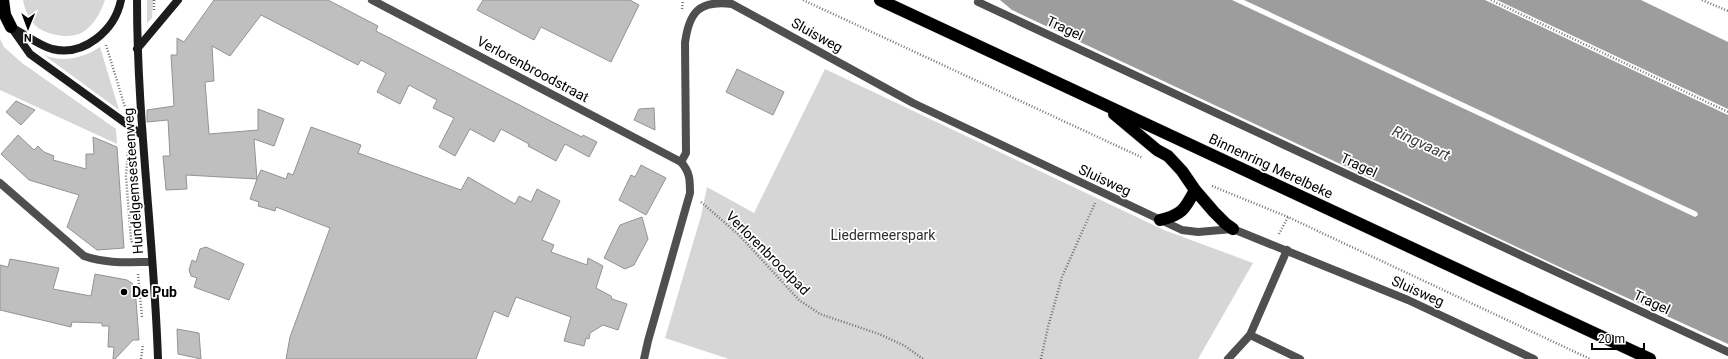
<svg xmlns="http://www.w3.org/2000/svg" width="1728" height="359" font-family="Roboto,sans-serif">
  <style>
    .green { fill: #d6d6d6 }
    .water { fill: #9d9d9d }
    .building { fill: #bfbfbf; stroke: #939393 }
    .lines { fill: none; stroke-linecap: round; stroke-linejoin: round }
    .highway-casing { stroke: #dbdbdb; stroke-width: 13 }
    .path { stroke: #717171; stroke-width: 2.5; stroke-dasharray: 1 2; stroke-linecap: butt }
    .lane { stroke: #4f4f4f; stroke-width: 8 }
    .street { stroke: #4f4f4f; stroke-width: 8 }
    .secondary { stroke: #1c1c1c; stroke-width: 8 }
    .highway { stroke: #000; stroke-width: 12 }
    .poi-dot { fill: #000; stroke: #fff; stroke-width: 1.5 }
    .labels { text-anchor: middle; stroke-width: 3.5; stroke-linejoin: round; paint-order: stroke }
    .street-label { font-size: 14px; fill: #000; stroke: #fff }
    .park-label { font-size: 14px; fill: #2d2d2d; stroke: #fff }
    .poi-label { font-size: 14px; font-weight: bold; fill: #000; stroke: #fff; text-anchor: start }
    .water-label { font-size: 15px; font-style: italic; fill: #3e3e3e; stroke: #fff }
  </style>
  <rect width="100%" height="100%" fill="#fff"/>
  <g class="green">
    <path d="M 23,0 L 105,0 C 101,12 92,29 79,34 C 65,39 42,34 33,23 C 28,17 24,7 23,0 Z"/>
    <path d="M 147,0 L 153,0 L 152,18 L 147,23 Z"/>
    <path d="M 0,39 L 4,47 L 22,63 L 116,129 L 117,144 L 0,90 Z"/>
    <path d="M 100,47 L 119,110 L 44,55 C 64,63 83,58 100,47 Z"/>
    <path d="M 825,69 L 1164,230 L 1253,263 L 1198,359 L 729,359 L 665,338 L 701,216 L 707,187 L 754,213 Z"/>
  </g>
  <g class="water">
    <path d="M 1000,0 L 1232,0 L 1695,217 L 1698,215 L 1697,212 L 1244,0 L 1485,0 L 1728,115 L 1728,344 L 1566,270 L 1012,10 Z"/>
    <path d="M 1497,0 L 1641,0 L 1728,42 L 1728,109 Z"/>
  </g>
  <g class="building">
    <path d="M 214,0 L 328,0 L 378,26 L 376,31 L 533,112 L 582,137 L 583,135 L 597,142 L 589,157 L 565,144 L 556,161 L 528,146 L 529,144 L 501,129 L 494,142 L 470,129 L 455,156 L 439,147 L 454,118 L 433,108 L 437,100 L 409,85 L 400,104 L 377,92 L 386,73 L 361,60 L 358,65 L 261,15 L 230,56 L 212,46 L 214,81 L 205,82 L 209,134 L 258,130 L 258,109 L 284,119 L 274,146 L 254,139 L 257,179 L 261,170 L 286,179 L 288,173 L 293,175 L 311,127 L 361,145 L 358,153 L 461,190 L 468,177 L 515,204 L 519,196 L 531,202 L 537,189 L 560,201 L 542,240 L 554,245 L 551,252 L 587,265 L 588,258 L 603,266 L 596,288 L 611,296 L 612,299 L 627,304 L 618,330 L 603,325 L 590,333 L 589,339 L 586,338 L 584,346 L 564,341 L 571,317 L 516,297 L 508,317 L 494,311 L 476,359 L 286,359 L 290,337 L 330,228 L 276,207 L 275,211 L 258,206 L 259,202 L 250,199 L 257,179 L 186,175 L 187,189 L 166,190 L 163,156 L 170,156 L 168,120 L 147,122 L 147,110 L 174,106 L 171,55 L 177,55 L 177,38 L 184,42 Z"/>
    <path d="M 483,0 L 630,0 L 639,5 L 611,62 L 541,27 L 534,40 L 477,10 Z"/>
    <path d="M 737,69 L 784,92 L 773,115 L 726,92 Z"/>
    <path d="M 16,101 L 35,110 L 21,125 L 6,112 Z"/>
    <path d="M 654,108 L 655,130 L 634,120 L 639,109 Z"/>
    <path d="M 18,135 L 34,150 L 38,146 L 44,152 L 54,156 L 53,160 L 86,169 L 86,154 L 94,154 L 93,137 L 117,147 L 124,248 L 97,250 L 67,227 L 79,195 L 29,180 L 1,154 Z"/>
    <path d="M 641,165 L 666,178 L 646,215 L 619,200 L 631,175 L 635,177 Z"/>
    <path d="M 642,217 L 648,239 L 634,265 L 625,269 L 604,258 L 620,225 Z"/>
    <path d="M 206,247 L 244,264 L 229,300 L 194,287 L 197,278 L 191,276 L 189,270 L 192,260 L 196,262 L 200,249 Z"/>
    <path d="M 10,259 L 59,268 L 53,289 L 91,296 L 95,274 L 127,280 L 133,284 L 135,287 L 139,340 L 133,340 L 115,359 L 113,359 L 114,347 L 108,347 L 109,326 L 102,326 L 102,323 L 72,322 L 71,327 L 0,310 L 0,265 L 8,267 Z"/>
    <path d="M 177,329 L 199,333 L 201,359 L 178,354 Z"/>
  </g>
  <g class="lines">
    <g class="highway-casing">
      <g id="highway">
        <path d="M 3,0 L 5,15 L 11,27"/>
        <path d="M 880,0 L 1650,359"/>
        <path d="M 1114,114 L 1157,150 L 1168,156 L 1182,171 L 1195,190 L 1214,212 L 1226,224 L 1233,229"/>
        <path d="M 1160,220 C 1182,215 1185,209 1195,190"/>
      </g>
    </g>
    <g class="path">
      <path d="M 803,0 L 1143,158"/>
      <path d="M 1491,0 L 1728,112"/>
      <path d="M 1702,0 L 1728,11"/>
      <path d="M 682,9 L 683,0"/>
      <path d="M 154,10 L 154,0"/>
      <path d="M 106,45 L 125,107"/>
      <path d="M 131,147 L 128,150 L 126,176 L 131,240 L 135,249"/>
      <path d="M 1212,186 L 1288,217 L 1590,359"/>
      <path d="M 701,202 L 739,235 L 799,300 L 820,314 L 879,334 L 905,346 L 923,359"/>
      <path d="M 1279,234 L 1288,217"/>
      <path d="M 138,274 L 142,317"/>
      <path d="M 141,359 L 143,344"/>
      <path d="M 1041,359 L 1048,327 L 1062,277 L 1095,203"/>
    </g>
    <g class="lane">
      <path d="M 1250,335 L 1300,359"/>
      <path d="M 1228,359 L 1250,335 L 1287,250"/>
    </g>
    <g class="street">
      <path d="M 372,0 L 681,162 C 690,172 690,180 690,193 L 648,341 L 644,359"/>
      <path d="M 978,2 L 1728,352"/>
      <path d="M 681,162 L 686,153 L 685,43 C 689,12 699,0 732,4 L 913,103 L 1182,230 L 1198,232 L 1233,229 L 1408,300 L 1534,359"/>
      <path d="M 0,183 L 84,256 C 106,264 130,262 152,262"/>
    </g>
    <g class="secondary">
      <path d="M 137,0 C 137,120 154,239 158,359"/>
      <path d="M 11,27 L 30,54 L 142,135"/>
      <path d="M 13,28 C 26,35 38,45 52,49 C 84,57 115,30 121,0"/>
      <path d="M 137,49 L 178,0"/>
    </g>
    <use href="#highway" class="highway"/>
  </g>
  <circle class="poi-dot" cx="124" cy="292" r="4"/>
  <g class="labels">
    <g class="street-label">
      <text transform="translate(1065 28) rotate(25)" y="5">Tragel</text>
      <text transform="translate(817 35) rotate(29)" y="5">Sluisweg</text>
      <text transform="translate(533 69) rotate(28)" y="5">Verlorenbroodstraat</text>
      <text transform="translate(1359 165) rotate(25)" y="5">Tragel</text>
      <text transform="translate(1271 166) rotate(25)" y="5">Binnenring Merelbeke</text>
      <text transform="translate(1105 180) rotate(25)" y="5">Sluisweg</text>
      <text transform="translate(133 181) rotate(-94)" y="5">Hundelgemsesteenweg</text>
      <text transform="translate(768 253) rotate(45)" y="5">Verlorenbroodpad</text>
      <text transform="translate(1418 291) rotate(24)" y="5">Sluisweg</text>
      <text transform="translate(1652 302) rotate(25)" y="5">Tragel</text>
    </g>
    <g class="park-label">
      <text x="883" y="240">Liedermeerspark</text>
    </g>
    <g class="poi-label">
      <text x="132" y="297">De Pub</text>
    </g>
    <g class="water-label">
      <text transform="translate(1421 143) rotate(25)" y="5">Ringvaart</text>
    </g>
  </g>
  <g transform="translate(28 28) rotate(181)" stroke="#ffffff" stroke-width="3" paint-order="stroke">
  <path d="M0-3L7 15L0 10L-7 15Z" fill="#000000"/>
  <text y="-6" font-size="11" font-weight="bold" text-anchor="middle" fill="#000000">N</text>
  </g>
  <path d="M1592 343v6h52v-6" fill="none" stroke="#000000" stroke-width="2"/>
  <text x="1598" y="343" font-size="12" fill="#000000" stroke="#ffffff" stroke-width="3" paint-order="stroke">20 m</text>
</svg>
